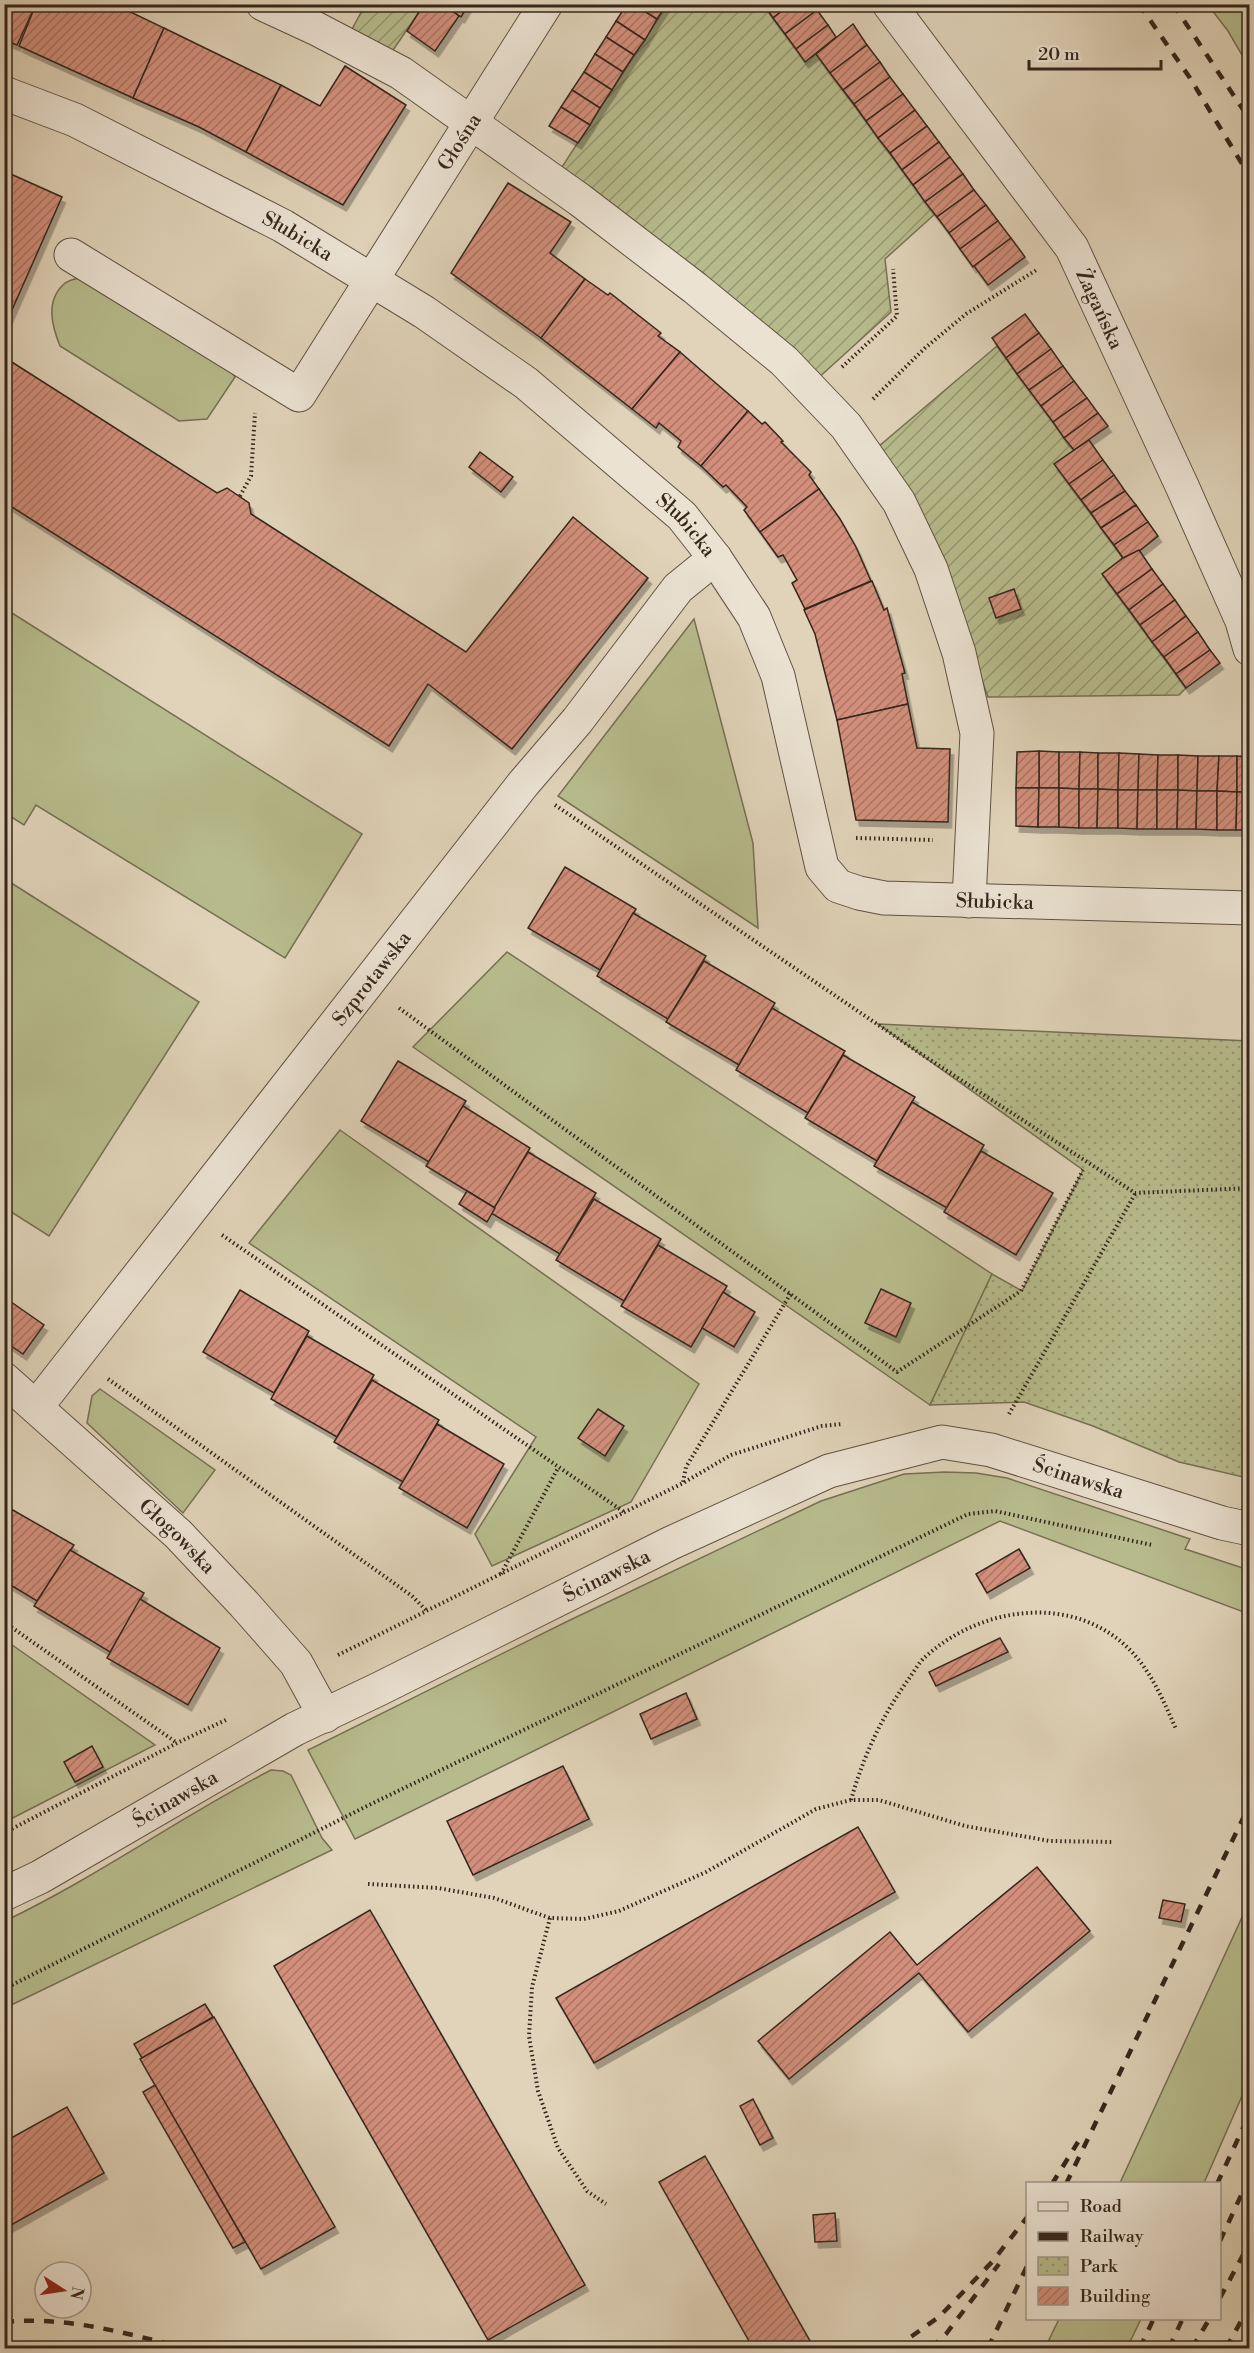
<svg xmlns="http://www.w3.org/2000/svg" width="1254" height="2353" font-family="'Libre Bodoni',serif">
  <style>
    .grass { fill: #b7bb8c; stroke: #767054; stroke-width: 1.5 }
    .park { fill: url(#park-dots); stroke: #767054; stroke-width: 1.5 }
    .garden { fill: url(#garden-furrows); stroke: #767054; stroke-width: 1.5 }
    .building { fill: url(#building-hatch); stroke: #35261c; stroke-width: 1.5; filter: url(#shadow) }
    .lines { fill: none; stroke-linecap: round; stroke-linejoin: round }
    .minor-casing { stroke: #605143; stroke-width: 35 }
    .path { stroke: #35261c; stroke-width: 4; stroke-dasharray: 1.5 3; stroke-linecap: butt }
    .minor { stroke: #ebe2d2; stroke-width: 33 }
    .rail { stroke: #35261c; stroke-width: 4.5; stroke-dasharray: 10 10; stroke-linecap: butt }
    .labels { text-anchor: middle; stroke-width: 6; stroke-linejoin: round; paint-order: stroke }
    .street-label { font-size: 20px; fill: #35261c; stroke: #ebe2d2 }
  </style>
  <defs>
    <pattern id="park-dots" width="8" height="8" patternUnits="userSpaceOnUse" patternTransform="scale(1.5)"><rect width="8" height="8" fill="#b7bb8c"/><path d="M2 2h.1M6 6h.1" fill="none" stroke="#969872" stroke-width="1.8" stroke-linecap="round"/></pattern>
    <pattern id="garden-furrows" width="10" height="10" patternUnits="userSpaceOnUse" patternTransform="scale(1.5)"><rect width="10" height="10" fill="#b7bb8c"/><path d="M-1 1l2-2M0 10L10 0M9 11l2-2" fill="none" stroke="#969872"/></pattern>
    <pattern id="building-hatch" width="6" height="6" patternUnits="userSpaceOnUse" patternTransform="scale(1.5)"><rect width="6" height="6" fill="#d38f7c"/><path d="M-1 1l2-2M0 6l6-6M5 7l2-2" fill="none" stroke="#ac7565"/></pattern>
    <filter id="shadow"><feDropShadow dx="3.5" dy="6" stdDeviation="0" flood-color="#0004"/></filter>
  </defs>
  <rect width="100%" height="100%" fill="#e0d3b9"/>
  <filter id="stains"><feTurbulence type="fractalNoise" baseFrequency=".00333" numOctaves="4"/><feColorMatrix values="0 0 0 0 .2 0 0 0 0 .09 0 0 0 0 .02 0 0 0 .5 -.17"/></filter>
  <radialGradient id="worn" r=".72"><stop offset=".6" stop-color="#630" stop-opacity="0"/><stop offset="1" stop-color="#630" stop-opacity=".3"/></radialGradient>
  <g class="grass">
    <path d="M 1208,5 L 1238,5 L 1249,23 L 1249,67 L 1228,31 Z"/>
    <path d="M 82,277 L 220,357 L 235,377 L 207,419 L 179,421 L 60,346 C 52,326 45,301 64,284 C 68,280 76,279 82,277 Z"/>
    <path d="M 4,608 L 362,834 L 285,958 L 36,805 L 24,825 L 5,813 Z"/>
    <path d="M 694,619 L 753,843 L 758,928 L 558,796 Z"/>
    <path d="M 5,879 L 199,1002 L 49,1236 L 5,1208 Z"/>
    <path d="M 507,952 L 992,1274 L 930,1405 L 413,1047 Z"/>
    <path d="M 340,1130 L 699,1384 L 631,1502 L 492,1566 L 475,1534 L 536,1437 L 249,1243 Z"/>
    <path d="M 100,1389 L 215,1470 L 183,1513 L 87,1423 L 92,1396 Z"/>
    <path d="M 945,1472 L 976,1473 L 1007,1478 L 1190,1539 L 1185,1549 L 1249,1570 L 1249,1614 L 1000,1521 L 355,1839 L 308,1750 L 568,1621 L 821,1501 L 904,1474 Z"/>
    <path d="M 5,1640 L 155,1745 L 5,1822 Z"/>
    <path d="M 271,1770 L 283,1771 L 291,1775 L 322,1838 L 332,1850 L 5,2008 L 5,1921 C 97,1877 180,1817 271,1770 Z"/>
    <path d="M 1249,1902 L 1249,2080 L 1204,2183 L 1120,2183 Z"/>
    <path d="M 1059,2319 L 1059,2318 L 1141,2319 L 1127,2348 L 1045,2348 Z"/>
  </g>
  <path class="park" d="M 878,1024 L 1249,1041 L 1250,1468 L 1243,1477 L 1179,1462 L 1093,1426 L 1024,1402 L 930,1405 L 992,1274 L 1022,1291 L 1083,1170 Z"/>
  <g class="garden">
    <path d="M 365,5 L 424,5 L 391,53 L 350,33 Z"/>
    <path d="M 667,5 L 763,5 L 805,61 L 816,54 L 935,214 L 885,259 L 891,312 L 816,380 L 560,170 Z"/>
    <path d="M 997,346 L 1074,450 L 1055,464 L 1123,558 L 1103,575 L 1186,688 L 1179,695 L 988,697 L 942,569 L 878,447 Z"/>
  </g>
  <g class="building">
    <path d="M 4,4 L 36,4 L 17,45 L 4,40 Z"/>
    <path d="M 36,4 L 114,4 L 164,28 L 133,98 L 19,46 Z"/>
    <path d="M 424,4 L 443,4 L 459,16 L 435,51 L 407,31 Z"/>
    <path d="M 443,4 L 469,4 L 461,17 Z"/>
    <path d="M 627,4 L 633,4 L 657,19 L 645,40 L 616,21 Z"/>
    <path d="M 633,4 L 667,4 L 657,19 Z"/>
    <path d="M 764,4 L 791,4 L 773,18 Z"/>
    <path d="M 791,4 L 813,4 L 817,10 L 785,34 L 773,18 Z"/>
    <path d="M 817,10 L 828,25 L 796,49 L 785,34 Z"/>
    <path d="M 616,21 L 645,40 L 634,55 L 606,37 Z"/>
    <path d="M 853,24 L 867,45 L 830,73 L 816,54 Z"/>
    <path d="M 828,25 L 836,37 L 805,62 L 796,49 Z"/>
    <path d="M 164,28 L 281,85 L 246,152 L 199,127 L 133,98 Z"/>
    <path d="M 606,37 L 634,55 L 623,72 L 595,54 Z"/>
    <path d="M 867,45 L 880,62 L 843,90 L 830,73 Z"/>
    <path d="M 595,54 L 623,72 L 612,90 L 584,72 Z"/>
    <path d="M 880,62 L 890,77 L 854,104 L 843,90 Z"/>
    <path d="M 345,66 L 406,105 L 343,205 L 246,152 L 281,85 L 320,106 Z"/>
    <path d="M 584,72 L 612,90 L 600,108 L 572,90 Z"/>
    <path d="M 890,77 L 903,94 L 866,121 L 854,104 Z"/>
    <path d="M 572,90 L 600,108 L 590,125 L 561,107 Z"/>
    <path d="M 903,94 L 915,110 L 878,138 L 866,121 Z"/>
    <path d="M 561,107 L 590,125 L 578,143 L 549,126 Z"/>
    <path d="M 915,110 L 927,126 L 890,153 L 878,138 Z"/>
    <path d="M 927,126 L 939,142 L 902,170 L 890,153 Z"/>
    <path d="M 939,142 L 950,157 L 913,185 L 902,170 Z"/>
    <path d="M 950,157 L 963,174 L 925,202 L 913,185 Z"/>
    <path d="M 4,171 L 62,197 L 4,328 Z"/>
    <path d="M 963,174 L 974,190 L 937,217 L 925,202 Z"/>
    <path d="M 508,183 L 571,222 L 550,253 L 585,279 L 541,338 L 451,273 Z"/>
    <path d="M 974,190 L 986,205 L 949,233 L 937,217 Z"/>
    <path d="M 986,205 L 998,221 L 960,249 L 949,233 Z"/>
    <path d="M 998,221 L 1011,238 L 973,267 L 960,249 Z"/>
    <path d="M 1011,238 L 1025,257 L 988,285 L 974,266 Z"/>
    <path d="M 585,279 L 608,295 L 610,293 L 661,333 L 658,336 L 680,352 L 632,409 L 541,338 Z"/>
    <path d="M 1025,314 L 1039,333 L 1006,358 L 992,338 Z"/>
    <path d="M 1039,333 L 1051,349 L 1017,374 L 1006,358 Z"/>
    <path d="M 1051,349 L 1063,366 L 1029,390 L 1017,374 Z"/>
    <path d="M 680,352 L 748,411 L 701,466 L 678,447 L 681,441 L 659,423 L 656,428 L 632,409 Z"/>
    <path d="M 4,357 L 217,493 L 227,488 L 249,503 L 251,514 L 466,652 L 573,517 L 648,578 L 512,749 L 428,684 L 389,746 L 4,502 Z"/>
    <path d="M 1063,366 L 1074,381 L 1041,406 L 1029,390 Z"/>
    <path d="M 1074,381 L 1087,398 L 1053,422 L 1041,406 Z"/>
    <path d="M 1087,398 L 1098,413 L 1064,438 L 1053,422 Z"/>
    <path d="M 748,411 L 762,424 L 765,422 L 783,441 L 781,442 L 811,472 L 809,475 L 819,489 L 760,532 L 744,510 L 747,507 L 726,485 L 723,487 L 701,466 Z"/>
    <path d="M 1098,413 L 1108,426 L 1074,450 L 1064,438 Z"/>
    <path d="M 1089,440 L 1103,460 L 1069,484 L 1054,464 Z"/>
    <path d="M 480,452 L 513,477 L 501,492 L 469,467 Z"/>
    <path d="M 1103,460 L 1114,475 L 1081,500 L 1069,484 Z"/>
    <path d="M 1114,475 L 1125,491 L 1091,513 L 1081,500 Z"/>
    <path d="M 819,489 L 840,519 L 856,547 L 871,581 L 805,609 L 792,583 L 797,580 L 783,555 L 778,557 L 760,532 Z"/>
    <path d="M 1125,491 L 1136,505 L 1101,528 L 1091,513 Z"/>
    <path d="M 1136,505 L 1148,522 L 1114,545 L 1101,528 Z"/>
    <path d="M 1148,522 L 1158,536 L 1138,552 L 1123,558 L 1114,545 Z"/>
    <path d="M 1139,550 L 1152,569 L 1117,594 L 1102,574 L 1123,558 Z"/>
    <path d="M 1152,569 L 1163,584 L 1129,610 L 1117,594 Z"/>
    <path d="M 872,581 L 884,610 L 887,608 L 905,673 L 902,674 L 908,704 L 837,720 L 815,634 L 804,610 Z"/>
    <path d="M 1163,584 L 1175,600 L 1140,625 L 1129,610 Z"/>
    <path d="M 1014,589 L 1021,609 L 996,618 L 989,598 Z"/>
    <path d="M 1175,600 L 1186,616 L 1152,642 L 1140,625 Z"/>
    <path d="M 1186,616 L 1198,632 L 1164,657 L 1152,642 Z"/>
    <path d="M 1198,632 L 1210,650 L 1176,674 L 1164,657 Z"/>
    <path d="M 1210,650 L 1220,663 L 1186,688 L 1176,674 Z"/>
    <path d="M 908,704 L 917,748 L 950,749 L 948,822 L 856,820 L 837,720 Z"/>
    <path d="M 1039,751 L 1059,752 L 1059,788 L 1039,788 Z"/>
    <path d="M 1039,751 L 1039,788 L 1016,788 L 1017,752 Z"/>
    <path d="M 1059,752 L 1080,752 L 1079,789 L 1059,788 Z"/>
    <path d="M 1080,752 L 1098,753 L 1098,789 L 1079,789 Z"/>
    <path d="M 1098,753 L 1119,753 L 1118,790 L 1098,789 Z"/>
    <path d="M 1119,753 L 1139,754 L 1138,790 L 1118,790 Z"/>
    <path d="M 1139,754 L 1158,755 L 1157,790 L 1138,790 Z"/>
    <path d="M 1158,755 L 1178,755 L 1178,790 L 1157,790 Z"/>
    <path d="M 1178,755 L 1198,756 L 1197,791 L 1178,790 Z"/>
    <path d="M 1198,756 L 1219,756 L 1217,791 L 1197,791 Z"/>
    <path d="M 1219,756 L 1237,756 L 1237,792 L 1217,791 Z"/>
    <path d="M 1237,756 L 1250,757 L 1250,792 L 1237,792 Z"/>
    <path d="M 1016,788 L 1039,788 L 1038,827 L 1016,826 Z"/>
    <path d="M 1039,788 L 1059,788 L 1059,827 L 1038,827 Z"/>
    <path d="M 1059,788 L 1079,789 L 1079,828 L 1059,827 Z"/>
    <path d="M 1079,789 L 1098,789 L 1097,828 L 1079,828 Z"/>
    <path d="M 1098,789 L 1118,790 L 1118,828 L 1097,828 Z"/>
    <path d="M 1118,790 L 1138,790 L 1137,829 L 1118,828 Z"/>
    <path d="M 1138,790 L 1157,790 L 1157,829 L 1137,829 Z"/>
    <path d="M 1157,790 L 1178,790 L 1177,829 L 1157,829 Z"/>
    <path d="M 1178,790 L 1197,791 L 1196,829 L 1177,829 Z"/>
    <path d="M 1197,791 L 1217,791 L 1217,830 L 1196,829 Z"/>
    <path d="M 1217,791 L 1237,792 L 1236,830 L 1217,830 Z"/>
    <path d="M 1237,792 L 1250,792 L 1250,830 L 1236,830 Z"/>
    <path d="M 565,867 L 636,909 L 600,970 L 528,928 Z"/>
    <path d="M 633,913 L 706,956 L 668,1019 L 597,976 Z"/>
    <path d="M 704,961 L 775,1003 L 739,1065 L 666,1022 Z"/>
    <path d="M 772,1008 L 845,1051 L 808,1113 L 736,1070 Z"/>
    <path d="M 843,1055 L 915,1097 L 877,1161 L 805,1118 Z"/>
    <path d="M 398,1061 L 466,1101 L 429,1162 L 361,1121 Z"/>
    <path d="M 912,1102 L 984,1145 L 947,1208 L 874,1166 Z"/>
    <path d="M 463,1106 L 530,1148 L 495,1208 L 426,1166 Z"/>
    <path d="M 981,1151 L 1053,1193 L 1016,1255 L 944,1212 Z"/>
    <path d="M 528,1152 L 596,1193 L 560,1254 L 491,1213 Z"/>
    <path d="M 467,1191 L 495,1208 L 487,1222 L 459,1204 Z"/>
    <path d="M 594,1199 L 661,1239 L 624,1301 L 556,1260 Z"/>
    <path d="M 658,1245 L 727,1286 L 691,1347 L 621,1306 Z"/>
    <path d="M 881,1289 L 911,1303 L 896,1337 L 865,1323 Z"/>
    <path d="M 240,1290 L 309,1331 L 274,1393 L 203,1352 Z"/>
    <path d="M 723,1292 L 755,1312 L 734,1347 L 702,1328 Z"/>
    <path d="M 4,1297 L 44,1325 L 23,1354 L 4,1341 Z"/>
    <path d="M 307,1336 L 374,1375 L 337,1437 L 271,1399 Z"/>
    <path d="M 372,1380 L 439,1420 L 403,1482 L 334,1442 Z"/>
    <path d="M 598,1409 L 624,1426 L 605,1456 L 578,1438 Z"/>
    <path d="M 437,1424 L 504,1464 L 467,1528 L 399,1488 Z"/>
    <path d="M 4,1505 L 74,1545 L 37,1601 L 4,1581 Z"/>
    <path d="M 1019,1549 L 1030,1568 L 987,1593 L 976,1574 Z"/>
    <path d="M 70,1550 L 144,1593 L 110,1652 L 34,1606 Z"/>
    <path d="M 140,1599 L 220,1648 L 188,1705 L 107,1658 Z"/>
    <path d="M 1000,1638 L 1008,1652 L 936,1686 L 929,1672 Z"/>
    <path d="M 686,1693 L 697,1719 L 651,1739 L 640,1714 Z"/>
    <path d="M 92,1746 L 103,1767 L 75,1782 L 64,1762 Z"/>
    <path d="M 563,1766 L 589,1819 L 473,1875 L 447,1821 Z"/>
    <path d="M 858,1827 L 895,1892 L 594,2063 L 556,1998 Z"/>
    <path d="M 1037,1867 L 1090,1931 L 968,2032 L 919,1973 L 789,2079 L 758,2041 L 890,1932 L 917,1965 Z"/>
    <path d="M 1163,1900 L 1185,1904 L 1181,1922 L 1159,1918 Z"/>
    <path d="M 370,1910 L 585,2285 L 488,2340 L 274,1966 Z"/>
    <path d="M 205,2004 L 213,2017 L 142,2058 L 134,2044 Z"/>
    <path d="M 214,2017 L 335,2227 L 261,2269 L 140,2059 Z"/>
    <path d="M 155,2085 L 245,2242 L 233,2248 L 143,2092 Z"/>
    <path d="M 753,2099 L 773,2138 L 760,2145 L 740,2106 Z"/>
    <path d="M 67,2107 L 104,2173 L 4,2229 L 4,2142 Z"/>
    <path d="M 705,2156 L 810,2341 L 797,2348 L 753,2348 L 659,2182 Z"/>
    <path d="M 835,2213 L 837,2241 L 815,2242 L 813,2215 Z"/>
  </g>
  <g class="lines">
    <g class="minor-casing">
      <g id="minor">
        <path d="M 263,4 L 315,28 L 401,73 L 580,200 L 695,288 L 784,361 L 846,426 L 899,502 L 931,569 L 959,653 L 977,733 L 969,901"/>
        <path id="s1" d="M 889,4 L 1072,248 L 1182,486 L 1242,621 L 1250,649"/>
        <path id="s2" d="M 4,93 L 75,120 L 283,226 L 424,312 L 526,383 L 682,516 L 715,558 L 754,617 L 778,676 L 822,867 L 838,886 L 859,893 L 884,898 L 1250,908"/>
        <path id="s3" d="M 71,255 L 299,395 L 546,4"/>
        <path id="s4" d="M 4,1379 L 178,1534 L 244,1604 L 296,1663 L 325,1716"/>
        <path id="s5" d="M 37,1406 L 523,784 L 577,721 L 678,588 L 715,558"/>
        <path id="s6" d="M 4,1894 L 40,1877 L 295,1729 L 379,1689 L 671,1543 L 829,1471 L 942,1442 L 991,1450 L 1222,1523 L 1250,1529"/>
      </g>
    </g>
    <g class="path">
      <path d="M 842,367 L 897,316 L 893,269"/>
      <path d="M 873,399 L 925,348 L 966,314 L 1038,269"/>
      <path d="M 240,496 L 251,476 L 255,413"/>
      <path d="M 555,805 L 921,1054 L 1135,1193 L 1250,1188"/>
      <path d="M 856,838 L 933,840"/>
      <path d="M 399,1008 L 897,1372 L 1021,1291 L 1083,1170"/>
      <path d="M 222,1235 L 624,1512"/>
      <path d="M 108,1379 L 412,1596 L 426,1610"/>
      <path d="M 1009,1414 L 1135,1194"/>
      <path d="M 683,1482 L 686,1467 L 791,1293"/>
      <path d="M 501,1574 L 558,1468"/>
      <path d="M 4,1622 L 177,1743"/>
      <path d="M 338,1655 L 683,1483 L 731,1455 L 822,1426 L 842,1424"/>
      <path d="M 851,1800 C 863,1757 882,1716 908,1680 C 913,1673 918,1664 924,1658 C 979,1607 1070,1593 1127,1647 C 1151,1670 1163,1700 1176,1729"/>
      <path d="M 4,1833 L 177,1743 L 228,1719"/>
      <path d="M 368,1884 L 438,1888 L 494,1898 L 550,1918 L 584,1919 L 619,1911 L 706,1872 L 816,1809 L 851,1800 L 879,1800 L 965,1826 L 1050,1841 L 1113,1842"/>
      <path d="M 550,1918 L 532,1987 L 529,2036 L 538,2091 L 558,2148 L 587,2191 L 606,2204"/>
      <path d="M 4,1989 L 365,1807 L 968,1514 L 995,1511 L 1152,1545"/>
    </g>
    <use href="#minor" class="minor"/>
    <g class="rail">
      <path d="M 1139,4 L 1190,78 L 1250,177"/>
      <path d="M 1173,4 L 1250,120"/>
      <path d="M 1052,2184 L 1078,2142"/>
      <path d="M 1066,2184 L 1250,1804"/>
      <path d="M 1217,2184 L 1250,2113"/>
      <path d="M 1220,2241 L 1250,2176"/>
      <path d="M 1220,2298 L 1250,2242"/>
      <path d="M 4,2322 C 68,2316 124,2333 185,2348"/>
      <path d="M 895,2348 L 939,2317 L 992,2262 L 1028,2216"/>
      <path d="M 931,2348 L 946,2334 L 999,2264"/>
      <path d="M 988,2348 L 1028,2264"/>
      <path d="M 1140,2348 L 1154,2318"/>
      <path d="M 1169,2348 L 1183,2318"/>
      <path d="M 1192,2348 L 1210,2318"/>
      <path d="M 1226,2348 L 1250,2305"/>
    </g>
  </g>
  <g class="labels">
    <g class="street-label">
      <text dy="7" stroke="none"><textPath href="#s3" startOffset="567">Głośna</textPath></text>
      <text dy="7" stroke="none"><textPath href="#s2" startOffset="327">Słubicka</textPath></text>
      <text dy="7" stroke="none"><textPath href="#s1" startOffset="372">Żagańska</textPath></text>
      <text dy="7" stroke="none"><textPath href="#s2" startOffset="813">Słubicka</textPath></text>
      <text dy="7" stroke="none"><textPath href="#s2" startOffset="1371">Słubicka</textPath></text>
      <text dy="7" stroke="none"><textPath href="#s5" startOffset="543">Szprotawska</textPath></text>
      <text dy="7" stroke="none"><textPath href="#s6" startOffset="1186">Ścinawska</textPath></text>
      <text dy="7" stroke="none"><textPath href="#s4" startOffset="234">Głogowska</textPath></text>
      <text dy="7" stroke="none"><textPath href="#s6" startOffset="682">Ścinawska</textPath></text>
      <text dy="7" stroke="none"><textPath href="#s6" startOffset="196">Ścinawska</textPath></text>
    </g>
  </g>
  <rect width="1254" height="2353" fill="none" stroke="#e0d3b9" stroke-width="24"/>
  <rect x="6" y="6" width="1242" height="2341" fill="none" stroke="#35261c" stroke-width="3"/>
  <rect x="12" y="12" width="1230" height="2329" fill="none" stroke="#35261c" stroke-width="1.5"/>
  <rect x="1026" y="2182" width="195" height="138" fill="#ebe2d2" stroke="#a29789" stroke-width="1.5"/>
  <rect x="1038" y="2202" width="30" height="9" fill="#ebe2d2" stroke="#a29789" stroke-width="1.5"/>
  <text x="1080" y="2212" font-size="18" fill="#35261c">Road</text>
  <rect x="1038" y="2232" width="30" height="9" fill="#35261c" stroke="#a29789" stroke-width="1.5"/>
  <text x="1080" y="2242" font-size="18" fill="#35261c">Railway</text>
  <rect x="1038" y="2257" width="30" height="18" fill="url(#park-dots)" stroke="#a29789" stroke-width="1.5"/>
  <text x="1080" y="2272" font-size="18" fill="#35261c">Park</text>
  <rect x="1038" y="2287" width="30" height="18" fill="url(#building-hatch)" stroke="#a29789" stroke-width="1.5"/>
  <text x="1080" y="2302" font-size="18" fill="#35261c">Building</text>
  <g transform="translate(63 2290) rotate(102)"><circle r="28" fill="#ebe2d2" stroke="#a29789" stroke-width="1.5"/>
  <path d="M0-4.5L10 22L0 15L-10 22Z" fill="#8f2418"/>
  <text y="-9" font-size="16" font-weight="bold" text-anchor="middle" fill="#35261c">N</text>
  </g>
  <path d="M1029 60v9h132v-9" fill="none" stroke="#35261c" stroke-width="3"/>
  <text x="1038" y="60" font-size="18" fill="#35261c" stroke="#ebe2d2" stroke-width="4.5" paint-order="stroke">20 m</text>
  <rect width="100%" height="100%" filter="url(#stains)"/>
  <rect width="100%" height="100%" fill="url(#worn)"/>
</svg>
